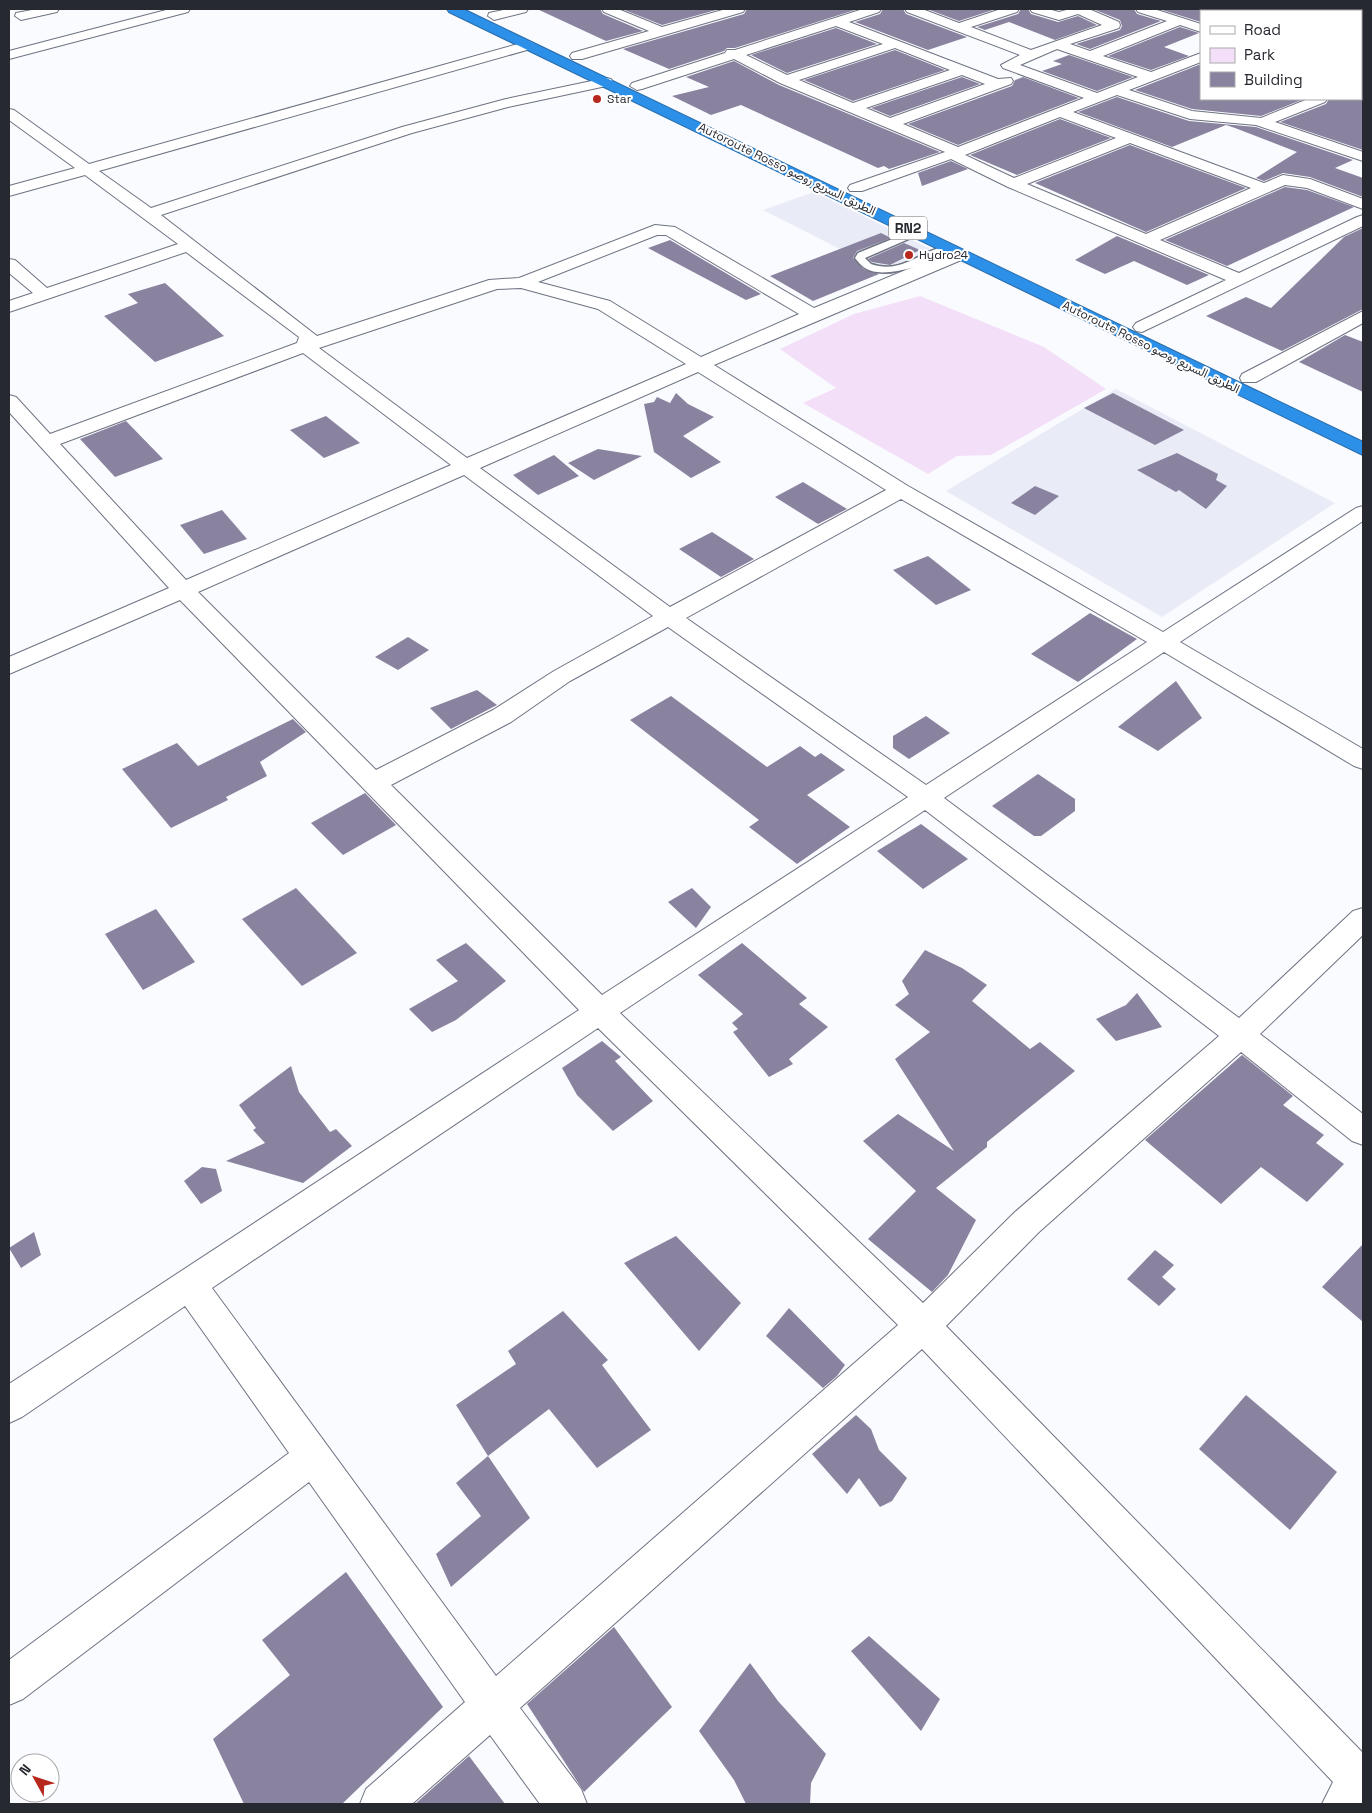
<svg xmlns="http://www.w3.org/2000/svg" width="1372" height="1813" font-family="'Space Grotesk','Noto Sans Arabic',sans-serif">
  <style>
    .built { fill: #e9ecf6 }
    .green { fill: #f3dff8 }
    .building { fill: #8a83a0 }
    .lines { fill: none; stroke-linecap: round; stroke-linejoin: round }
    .lane-casing { stroke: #6e7382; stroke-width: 3 }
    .street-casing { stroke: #6e7382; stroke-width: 2 }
    .highway-casing { stroke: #2a6ca8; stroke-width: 2 }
    .lane { fill: #fff; fill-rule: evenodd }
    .street { fill: #fff; fill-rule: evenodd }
    .highway { fill: #2c90e8; fill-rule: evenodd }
    .poi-dot { fill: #b6271c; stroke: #fff; stroke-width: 2 }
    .labels { text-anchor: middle; stroke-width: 4; stroke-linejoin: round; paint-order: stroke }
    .far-poi-label { font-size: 12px; fill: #272930; stroke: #fff; text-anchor: start }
    .far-street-label { font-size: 12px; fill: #272930; stroke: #fff }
    .shield { fill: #fff; stroke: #68696e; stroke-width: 1 }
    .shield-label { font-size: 14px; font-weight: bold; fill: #272930 }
  </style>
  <rect width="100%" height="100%" fill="#fafbff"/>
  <g class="built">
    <path d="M 814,192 L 943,255 L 893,276 L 763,210 Z"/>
    <path d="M 1116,389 L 1335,503 L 1162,617 L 946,491 Z"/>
  </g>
  <path class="green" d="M 920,296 L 1044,347 L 1106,389 L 991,455 L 957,456 L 928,474 L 803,403 L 836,388 L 780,349 L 854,314 Z"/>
  <g class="building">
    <path d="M 537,9 L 600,9 L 603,14 L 643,31 L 606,41 Z"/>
    <path d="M 622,9 L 720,9 L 662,25 Z"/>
    <path d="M 747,9 L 858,9 L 735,48 L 727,48 L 724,51 L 669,69 L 623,49 L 744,14 Z"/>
    <path d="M 883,9 L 903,9 L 906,14 L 967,37 L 928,50 L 855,22 L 880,14 Z"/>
    <path d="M 927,9 L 996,9 L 959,21 Z"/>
    <path d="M 1021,9 L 1028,9 L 1031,14 L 1058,22 L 1078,16 L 1097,25 L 1055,40 L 1009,22 L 985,30 L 977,27 L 1018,14 Z"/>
    <path d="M 1093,9 L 1134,9 L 1137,14 L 1161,21 L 1090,49 L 1076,44 L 1120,30 L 1122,26 L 1120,20 Z"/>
    <path d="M 1159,9 L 1248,9 L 1249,11 L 1201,11 L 1201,22 Z"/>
    <path d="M 1180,27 L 1199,33 L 1164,47 L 1189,56 L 1151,70 L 1108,56 Z"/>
    <path d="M 836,28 L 877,44 L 787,73 L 751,55 Z"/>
    <path d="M 895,50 L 945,70 L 853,101 L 804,80 Z"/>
    <path d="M 1069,55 L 1133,77 L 1097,91 L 1042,71 L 1062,64 L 1053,61 Z"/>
    <path d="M 734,61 L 779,85 L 940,152 L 889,169 L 884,166 L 878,168 L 741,105 L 711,115 L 672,96 L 709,87 L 686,77 Z"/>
    <path d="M 1201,64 L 1201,99 L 1304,99 L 1261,116 L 1192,109 L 1135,90 Z"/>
    <path d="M 962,77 L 980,84 L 890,116 L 871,108 Z"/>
    <path d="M 1023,77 L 1079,98 L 958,145 L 908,124 L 1012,86 L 1015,80 Z"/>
    <path d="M 1361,90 L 1363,90 L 1363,150 L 1280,122 L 1326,104 L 1329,99 L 1361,99 Z"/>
    <path d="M 1117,97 L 1189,121 L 1256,127 L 1353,160 L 1335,168 L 1363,178 L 1363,197 L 1310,177 L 1283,173 L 1264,181 L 1256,178 L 1297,152 L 1235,128 L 1226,125 L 1172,147 L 1078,112 Z"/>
    <path d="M 1060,119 L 1111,138 L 1017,175 L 970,155 Z"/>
    <path d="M 1130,145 L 1154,154 L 1246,188 L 1146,232 L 1035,183 Z"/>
    <path d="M 951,161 L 968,169 L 922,186 L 918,173 L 904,178 Z"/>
    <path d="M 1285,187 L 1307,190 L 1354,207 L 1227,266 L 1165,240 Z"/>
    <path d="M 1363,228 L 1363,309 L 1282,351 L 1206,316 L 1246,297 L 1271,308 L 1344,237 Z"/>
    <path d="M 881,233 L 891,238 L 857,251 L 853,258 L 864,269 L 879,274 L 813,301 L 770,276 Z"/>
    <path d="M 1117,236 L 1209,275 L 1187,285 L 1134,261 L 1105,274 L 1075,260 Z"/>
    <path d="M 670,240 L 761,294 L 746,300 L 648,248 Z"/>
    <path d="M 904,243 L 920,250 L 890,265 L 872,262 L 868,259 Z"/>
    <path d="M 165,283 L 224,336 L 155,362 L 104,316 L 138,303 L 128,294 Z"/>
    <path d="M 1345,335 L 1363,342 L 1363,392 L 1299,362 Z"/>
    <path d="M 676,393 L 688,404 L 714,417 L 683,436 L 721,462 L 691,478 L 654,452 L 644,404 L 654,402 L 657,397 L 670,403 Z"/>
    <path d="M 1113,393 L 1184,430 L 1155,445 L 1084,408 Z"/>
    <path d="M 326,416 L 360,443 L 324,458 L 290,430 Z"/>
    <path d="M 126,421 L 163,459 L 115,477 L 80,439 Z"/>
    <path d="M 598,449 L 642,456 L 594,480 L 568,463 Z"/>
    <path d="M 1177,453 L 1218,474 L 1216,480 L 1227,486 L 1206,509 L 1179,490 L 1176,492 L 1137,470 Z"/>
    <path d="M 554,455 L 579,476 L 538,495 L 513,475 Z"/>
    <path d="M 803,482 L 847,509 L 818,524 L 775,497 Z"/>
    <path d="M 1035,486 L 1059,496 L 1035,515 L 1011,503 Z"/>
    <path d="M 222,510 L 247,539 L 204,554 L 180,525 Z"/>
    <path d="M 712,532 L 754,559 L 721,577 L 679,549 Z"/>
    <path d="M 928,556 L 971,590 L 936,605 L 893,570 Z"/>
    <path d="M 1090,613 L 1137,639 L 1078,682 L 1031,654 Z"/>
    <path d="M 408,637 L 429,650 L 398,670 L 375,657 Z"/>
    <path d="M 1176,681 L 1202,718 L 1158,751 L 1118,727 Z"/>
    <path d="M 477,690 L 497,705 L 451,729 L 430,708 Z"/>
    <path d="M 671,696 L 767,767 L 800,746 L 815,757 L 821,753 L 845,770 L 807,795 L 850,827 L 797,864 L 749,827 L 759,820 L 630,720 Z"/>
    <path d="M 926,716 L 950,733 L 909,759 L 893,748 L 893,736 Z"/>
    <path d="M 293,719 L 306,732 L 260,762 L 267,776 L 226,797 L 228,800 L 171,828 L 122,769 L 177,743 L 198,766 Z"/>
    <path d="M 1038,774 L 1075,799 L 1075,811 L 1041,836 L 1034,836 L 992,806 Z"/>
    <path d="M 365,793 L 396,825 L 343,855 L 311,823 Z"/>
    <path d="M 921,824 L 968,859 L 923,889 L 877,851 Z"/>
    <path d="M 296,888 L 357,953 L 302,986 L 242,919 Z"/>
    <path d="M 692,888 L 711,907 L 696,928 L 668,902 Z"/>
    <path d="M 156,909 L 195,962 L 143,990 L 105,934 Z"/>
    <path d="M 466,943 L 506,981 L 456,1020 L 432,1032 L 409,1009 L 458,981 L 436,960 Z"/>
    <path d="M 742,943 L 807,998 L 799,1004 L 828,1027 L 789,1059 L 793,1064 L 769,1077 L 733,1032 L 738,1029 L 732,1023 L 743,1014 L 698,975 Z"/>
    <path d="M 925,950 L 962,968 L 987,985 L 972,1001 L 1030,1049 L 1040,1042 L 1075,1071 L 987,1142 L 987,1147 L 936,1188 L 976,1220 L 948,1275 L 932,1292 L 868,1239 L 916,1191 L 863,1141 L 898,1114 L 954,1151 L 895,1059 L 930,1032 L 895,1005 L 909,994 L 902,981 Z"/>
    <path d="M 1137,993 L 1162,1027 L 1116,1041 L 1096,1019 L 1126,1005 Z"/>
    <path d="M 602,1041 L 621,1057 L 615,1061 L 653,1101 L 613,1131 L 577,1095 L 562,1068 Z"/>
    <path d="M 1242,1055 L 1293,1096 L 1283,1105 L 1324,1135 L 1316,1143 L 1344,1164 L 1307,1202 L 1261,1167 L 1221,1204 L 1145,1140 Z"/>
    <path d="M 291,1066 L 299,1092 L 330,1132 L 336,1129 L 352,1146 L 303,1183 L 226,1161 L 265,1143 L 253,1130 L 256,1128 L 239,1105 Z"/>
    <path d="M 202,1167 L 216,1169 L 222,1191 L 201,1204 L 184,1181 Z"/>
    <path d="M 34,1232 L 41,1255 L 21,1268 L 9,1248 Z"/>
    <path d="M 676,1236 L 741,1303 L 699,1351 L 624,1263 Z"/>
    <path d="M 1363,1244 L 1363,1322 L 1322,1287 Z"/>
    <path d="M 1155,1250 L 1174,1265 L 1162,1277 L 1176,1289 L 1159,1306 L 1127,1279 Z"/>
    <path d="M 789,1308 L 845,1365 L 837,1376 L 823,1388 L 766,1336 Z"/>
    <path d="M 563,1311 L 608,1360 L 602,1365 L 651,1430 L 597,1468 L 549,1409 L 488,1456 L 456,1405 L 516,1364 L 508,1351 Z"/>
    <path d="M 1246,1395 L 1337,1472 L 1290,1530 L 1199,1449 Z"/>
    <path d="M 856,1415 L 871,1429 L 879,1450 L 907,1478 L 892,1501 L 880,1507 L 859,1478 L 847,1494 L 812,1454 Z"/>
    <path d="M 488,1456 L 530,1518 L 451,1587 L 436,1554 L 481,1516 L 456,1483 Z"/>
    <path d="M 346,1572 L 443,1707 L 342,1804 L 244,1804 L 213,1739 L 290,1675 L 262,1640 Z"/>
    <path d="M 614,1627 L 672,1707 L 584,1792 L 527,1704 Z"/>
    <path d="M 869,1636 L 940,1699 L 921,1731 L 851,1651 Z"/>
    <path d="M 750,1663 L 778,1701 L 826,1754 L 811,1783 L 810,1804 L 746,1804 L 734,1780 L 699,1731 Z"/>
    <path d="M 469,1756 L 505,1804 L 415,1804 Z"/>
  </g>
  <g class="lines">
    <g class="lane-casing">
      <path id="lane" d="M 917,229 L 922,232 L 920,234 L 865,258 L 871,264 C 902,275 921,250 947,246 C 951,245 951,246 954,248 C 941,261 896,275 877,272 C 867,271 861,266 855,258 L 858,253 Z"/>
    </g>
    <g class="street-casing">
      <g id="street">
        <path d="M 37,9 L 59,9 L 57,12 L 21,20 L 15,16 L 16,13 Z"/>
        <path d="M 170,9 L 190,9 L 188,12 L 9,59 L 9,51 Z"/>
        <path d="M 508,9 L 528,9 L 526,12 L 494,20 L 488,16 L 489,13 Z"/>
        <path d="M 602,9 L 618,9 L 662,27 L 726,9 L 745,9 L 743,12 L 582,59 L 572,59 L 570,56 L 572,53 L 649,31 L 604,12 Z"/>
        <path d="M 863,9 L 881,9 L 879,12 L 849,22 L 998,79 L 1011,78 L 1013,81 L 1011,84 L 903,124 L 958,147 L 1084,98 L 1003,68 L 1001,65 L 1020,55 L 907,12 L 905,9 L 922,9 L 959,23 L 1001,9 L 1019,9 L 1017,12 L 971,27 L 1031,50 L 1102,25 L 1078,14 L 1059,20 L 1032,12 L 1030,9 L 1048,9 L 1059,12 L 1070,9 L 1089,9 L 1119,22 L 1120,25 L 1119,28 L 1070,44 L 1090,51 L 1167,21 L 1138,12 L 1136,9 L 1154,9 L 1201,24 L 1201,32 L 1180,25 L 1103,56 L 1151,72 L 1201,53 L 1201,62 L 1129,90 L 1192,111 L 1261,118 L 1308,99 L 1327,99 L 1325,102 L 1275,122 L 1363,152 L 1363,161 L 1256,125 L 1190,119 L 1117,95 L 1073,112 L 1264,183 L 1283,175 L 1310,179 L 1363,199 L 1363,209 L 1307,188 L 1285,185 L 1160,240 L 1239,273 L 1357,217 L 1363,215 L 1363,226 L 1142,332 L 1136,331 L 1133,327 L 1136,323 L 1226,280 L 1008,187 L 951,159 L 862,191 L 850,191 L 848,188 L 850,185 L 945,152 L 780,83 L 734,59 L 642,89 L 637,90 L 630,86 L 632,83 L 725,53 L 727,50 L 735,50 ZM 836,26 L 883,44 L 787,75 L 746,55 ZM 895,48 L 950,70 L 853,103 L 799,80 ZM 1057,49 L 1138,77 L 1097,93 L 1020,65 ZM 962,75 L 985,84 L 890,118 L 866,108 ZM 1060,117 L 1116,138 L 1014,178 L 965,155 ZM 1130,143 L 1251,188 L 1146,234 L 1027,184 Z"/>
        <path d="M 1250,9 L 1269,9 L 1270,11 L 1251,11 Z"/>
        <path d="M 1299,9 L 1314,9 L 1313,11 L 1298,11 Z"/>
        <path d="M 1363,31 L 1363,39 L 1361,40 L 1361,32 Z"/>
        <path d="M 529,41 L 536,45 L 534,48 L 99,171 L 151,208 L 402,127 L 506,99 L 606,78 L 611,79 L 613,82 L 611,85 L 508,107 L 412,133 L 161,215 L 317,336 L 489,280 L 519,278 L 655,225 L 675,227 L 814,308 L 954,250 L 966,250 L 968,254 L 966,258 L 714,365 L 908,486 L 1163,632 L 1356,508 L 1363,506 L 1363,521 L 1180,642 L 1363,749 L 1363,769 L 1354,766 L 1164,652 L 944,798 L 1239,1018 L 1353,911 L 1363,908 L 1363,935 L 1260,1034 L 1363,1114 L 1363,1145 L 1352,1141 L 1241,1052 L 1039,1232 L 946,1326 L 1363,1753 L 1363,1804 L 1322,1804 L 1333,1782 L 922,1349 L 520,1708 L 581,1789 L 587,1804 L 540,1804 L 490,1735 L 412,1804 L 360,1804 L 366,1789 L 465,1702 L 309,1482 L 23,1699 L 9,1705 L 9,1660 L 289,1453 L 185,1306 L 22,1417 L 9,1423 L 9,1384 L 579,1010 L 180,600 L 9,674 L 9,657 L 169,588 L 9,412 L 9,395 L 16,397 L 50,434 L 297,343 L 299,337 L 186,252 L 9,312 L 9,301 L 33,293 L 9,273 L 9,259 L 15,260 L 47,288 L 178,244 L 85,175 L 9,196 L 9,186 L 75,168 L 9,120 L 9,109 L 14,110 L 89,164 ZM 657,235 L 666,235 L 799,314 L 701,357 L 610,301 L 538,282 ZM 521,288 L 598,309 L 686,364 L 467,458 L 319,348 L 497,289 ZM 303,353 L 451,465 L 186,580 L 60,444 ZM 698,372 L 886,490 L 670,607 L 480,468 ZM 464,475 L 653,616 L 554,671 L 493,710 L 376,770 L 198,592 ZM 901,499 L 1147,642 L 926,785 L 686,618 ZM 668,627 L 908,797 L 602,995 L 391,785 L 511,722 L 570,681 ZM 925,810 L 1219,1036 L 1015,1212 L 923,1303 L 620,1013 ZM 598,1028 L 898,1325 L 496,1676 L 212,1288 Z"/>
        <rect x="1361" y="79" width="2" height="9"/>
        <path d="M 1363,311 L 1363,323 L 1256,382 L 1242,382 L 1240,378 L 1242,374 Z"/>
      </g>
    </g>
    <g class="highway-casing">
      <path id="highway" d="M 447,9 L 463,9 L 1363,442 L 1363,455 L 449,12 Z"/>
    </g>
    <use href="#lane" class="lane"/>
    <use href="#street" class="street"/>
    <use href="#highway" class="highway"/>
  </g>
  <g class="poi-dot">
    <circle cx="597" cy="99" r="5"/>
    <circle cx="909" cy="255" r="5"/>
  </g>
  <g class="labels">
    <g class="far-poi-label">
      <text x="607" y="103">Star</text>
      <text x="919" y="259">Hydro24</text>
    </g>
    <g class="far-street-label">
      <text transform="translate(787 169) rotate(26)" y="4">Autoroute Rosso الطريق السريع روصو</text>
      <text transform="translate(1151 347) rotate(26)" y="4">Autoroute Rosso الطريق السريع روصو</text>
    </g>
    <rect class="shield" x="889" y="216.5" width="38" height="23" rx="4"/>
    <g class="shield-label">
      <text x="908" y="233">RN2</text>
    </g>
  </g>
  <rect width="1372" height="1813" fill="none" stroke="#272930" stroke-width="20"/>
  <rect x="1200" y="10" width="162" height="90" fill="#ffffff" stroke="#a9a9ac"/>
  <rect x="1210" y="26" width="25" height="8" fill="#ffffff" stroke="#a9a9ac"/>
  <text x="1244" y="35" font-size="15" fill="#272930">Road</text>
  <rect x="1210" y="48" width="25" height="15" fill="#f3dff8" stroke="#a9a9ac"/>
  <text x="1244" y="60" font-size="15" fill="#272930">Park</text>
  <rect x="1210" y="72" width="25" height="15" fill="#8a83a0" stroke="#a9a9ac"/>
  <text x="1244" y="85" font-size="15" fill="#272930">Building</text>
  <g transform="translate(35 1778) rotate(310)"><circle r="24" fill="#ffffff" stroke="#a9a9ac"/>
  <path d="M0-4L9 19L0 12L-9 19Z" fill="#b6271c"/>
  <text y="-8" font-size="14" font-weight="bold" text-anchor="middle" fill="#272930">N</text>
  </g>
</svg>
